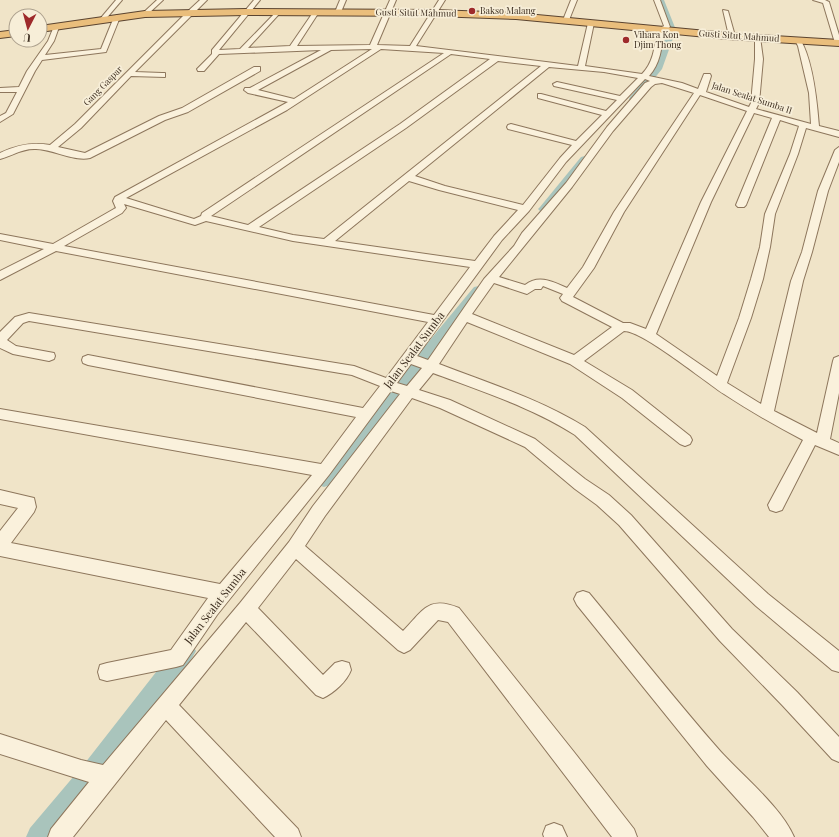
<svg xmlns="http://www.w3.org/2000/svg" width="839" height="837" font-family="'Playfair Display',serif">
  <style>
    .lines { fill: none; stroke-linecap: round; stroke-linejoin: round }
    .canal { fill: #a9c4bc; fill-rule: evenodd }
    .minor-casing { stroke: #8d765c; stroke-width: 2 }
    .trunk-casing { stroke: #5b4430; stroke-width: 2 }
    .minor { fill: #faf1dc; fill-rule: evenodd }
    .trunk { fill: #eabe7c; fill-rule: evenodd }
    .poi-dot { fill: #9e2a2b; stroke: #f7eed8; stroke-width: 1.5 }
    .labels { text-anchor: middle; stroke-width: 3.5; stroke-linejoin: round; paint-order: stroke }
    .far-poi-label { font-size: 9px; fill: #3d2e20; stroke: #f7eed8; text-anchor: start }
    .far-street-label { font-size: 9px; fill: #3d2e20; stroke: #f7eed8 }
    .street-label { font-size: 11px; fill: #3d2e20; stroke: #f7eed8 }
  </style>
  <rect width="100%" height="100%" fill="#f0e4c8"/>
  <g class="lines">
    <g class="canal">
      <path d="M 658,0 L 664,0 L 676,30 L 662,69 L 636,101 L 630,101 L 629,99 L 630,97 L 654,68 L 668,30 Z"/>
      <path d="M 585,156 L 590,159 L 548,211 L 540,211 L 538,209 L 540,207 L 581,157 Z"/>
      <path d="M 479,286 L 484,287 L 486,290 L 484,293 L 330,485 L 324,487 L 318,485 L 315,480 L 318,475 L 474,287 Z"/>
      <path d="M 185,640 L 192,644 L 196,651 L 192,658 L 101,779 L 55,837 L 26,837 L 30,828 L 85,763 L 178,644 Z"/>
    </g>
    <g class="minor-casing">
      <g id="minor">
        <path d="M 116,0 L 122,0 L 104,21 L 100,21 L 100,19 Z"/>
        <path d="M 157,0 L 163,0 L 147,15 L 143,15 L 143,13 Z"/>
        <path d="M 200,0 L 207,0 L 135,72 L 162,73 L 165,73 L 165,77 L 131,76 L 81,128 L 58,147 L 85,153 L 159,116 L 182,108 L 254,67 L 260,67 L 260,71 L 188,112 L 165,120 L 90,158 C 75,162 52,149 36,149 C 22,148 12,156 0,159 L 0,153 C 17,145 32,142 50,145 L 75,124 L 187,12 Z"/>
        <path d="M 254,0 L 260,0 L 219,50 L 240,49 L 278,10 L 281,12 L 280,13 L 248,48 L 290,46 L 314,11 L 316,10 L 319,12 L 297,46 L 370,45 L 390,0 L 396,0 L 377,45 L 410,46 L 439,0 L 445,0 L 416,46 L 578,66 L 588,23 L 591,21 L 594,23 L 585,66 L 642,74 C 654,62 655,45 657,29 L 664,26 L 654,0 L 660,0 L 670,27 L 663,32 C 662,48 660,64 649,76 L 682,83 L 698,89 L 704,74 L 710,74 L 711,76 L 706,92 L 749,107 L 751,103 L 755,59 L 755,38 L 760,37 L 763,59 L 759,103 L 756,109 L 811,124 L 809,93 L 798,46 L 795,40 L 800,39 C 813,60 817,101 819,126 L 839,131 L 839,137 L 806,128 L 798,154 L 775,214 L 770,247 L 763,279 L 751,318 L 727,383 L 761,404 L 791,281 L 802,252 L 818,191 L 835,150 L 839,147 L 839,162 L 828,191 L 812,252 L 803,281 L 774,411 L 817,433 L 833,361 L 834,358 L 839,356 L 839,393 L 830,439 L 839,443 L 839,455 L 815,445 L 782,510 L 776,512 L 770,510 L 768,505 L 803,440 C 776,426 750,411 724,394 C 704,381 643,331 624,331 L 584,361 L 632,390 L 690,436 L 692,440 L 690,444 L 685,446 L 680,444 L 622,398 L 570,364 L 467,322 L 439,364 C 488,383 540,399 585,427 L 768,594 L 839,651 L 839,672 L 832,670 L 756,606 L 575,435 C 531,407 481,391 433,373 L 419,390 L 450,400 L 535,439 L 585,479 L 609,495 L 631,515 L 732,629 L 797,692 L 839,737 L 839,762 L 832,759 L 783,706 L 720,641 L 619,525 L 597,505 L 575,489 L 525,447 L 440,408 L 412,398 L 325,516 L 305,546 L 403,631 C 423,611 428,595 459,608 L 574,752 L 634,829 L 637,837 L 612,837 L 448,622 L 438,620 L 410,650 L 404,653 L 398,650 L 296,559 L 258,608 L 323,675 L 335,663 L 342,661 L 349,663 L 351,670 C 347,681 334,693 323,698 L 316,695 L 246,622 L 179,705 L 298,829 L 301,837 L 275,837 L 166,720 L 73,837 L 48,837 L 51,829 L 89,782 L 0,754 L 0,734 L 81,760 L 103,765 L 240,603 L 289,542 L 313,506 L 400,394 L 391,391 L 329,475 L 217,615 L 183,665 L 176,667 L 107,681 L 100,679 L 98,672 L 100,665 L 107,663 L 171,650 L 208,598 L 0,556 L 0,531 L 18,508 L 0,504 L 0,490 L 34,498 L 36,507 L 34,512 L 11,543 L 220,584 L 312,475 L 0,419 L 0,409 L 321,464 L 356,417 L 88,365 L 83,363 L 82,360 L 83,357 L 88,355 L 363,408 L 380,386 L 352,375 L 29,321 L 23,323 L 7,340 L 16,346 L 54,353 L 55,356 L 54,359 L 49,361 L 13,354 L 0,348 L 0,332 L 15,317 L 29,313 L 354,366 L 386,378 L 428,322 L 56,251 L 0,280 L 0,271 L 44,249 L 0,240 L 0,234 L 53,244 L 114,209 L 116,208 L 113,201 L 115,197 L 288,102 L 248,93 L 244,90 L 245,88 L 250,88 L 321,50 L 219,54 L 204,71 L 198,71 L 197,69 L 212,54 L 212,50 ZM 372,49 L 294,99 L 258,90 L 331,50 ZM 381,49 L 444,53 L 202,213 L 201,216 L 194,219 L 126,198 L 287,110 ZM 451,54 L 490,59 L 400,124 L 248,225 L 211,216 ZM 498,61 L 541,66 L 324,239 L 293,235 L 259,227 L 406,128 ZM 549,67 L 604,72 L 638,78 L 620,96 L 557,82 L 553,84 L 554,86 L 617,100 L 606,111 L 541,94 L 538,94 L 538,98 L 602,115 L 576,141 L 511,124 L 508,125 L 507,127 L 508,129 L 572,145 L 560,158 L 523,205 L 445,186 L 415,176 ZM 645,79 L 650,81 L 645,83 L 607,127 L 566,183 L 522,233 L 514,246 L 484,279 L 428,360 L 417,356 L 502,240 L 529,211 L 566,162 ZM 662,83 L 694,93 L 614,212 L 583,267 L 567,288 C 553,282 539,274 525,285 L 499,277 L 572,187 L 613,131 L 651,87 L 655,84 ZM 700,95 L 747,111 L 701,202 L 646,329 L 630,323 L 623,323 L 573,297 L 594,268 L 624,212 ZM 754,113 L 772,118 L 736,205 L 738,207 L 744,207 L 746,205 L 780,120 L 799,126 L 790,154 L 765,214 L 760,247 L 751,279 L 739,318 L 717,376 L 656,334 L 711,202 ZM 409,181 L 439,190 L 518,210 L 494,236 L 475,261 L 335,241 ZM 124,204 L 195,225 L 206,221 L 293,241 L 470,267 L 434,315 L 64,246 L 122,213 L 126,208 ZM 494,283 L 527,294 L 535,289 L 541,289 L 543,286 L 563,294 L 560,298 L 562,301 L 612,327 L 574,355 L 472,314 ZM 411,364 L 422,368 L 407,386 L 397,383 Z"/>
        <path d="M 340,0 L 346,0 L 341,12 L 338,14 L 335,12 Z"/>
        <path d="M 571,0 L 577,0 L 569,20 L 564,21 L 563,20 Z"/>
        <path d="M 813,0 L 825,0 L 829,2 L 839,35 L 839,45 L 835,43 L 823,3 Z"/>
        <path d="M 723,10 L 728,11 L 735,36 L 734,37 L 729,36 Z"/>
        <path d="M 117,15 L 120,17 L 106,52 L 42,60 L 35,71 L 13,114 L 0,122 L 0,116 L 6,113 L 17,92 L 0,92 L 0,88 L 19,87 L 27,71 L 48,41 L 54,26 L 59,27 L 54,41 L 45,55 L 101,49 L 114,17 Z"/>
        <path d="M 583,591 L 589,593 C 633,646 676,701 721,752 C 743,776 782,808 794,837 L 769,837 L 753,817 L 707,766 L 577,605 L 574,599 L 577,593 Z"/>
        <path d="M 554,823 L 562,826 L 567,837 L 544,837 L 543,834 L 546,826 Z"/>
      </g>
    </g>
    <g class="trunk-casing">
      <g id="trunk">
        <path d="M 246,9 L 434,10 L 516,13 L 728,33 L 839,40 L 839,46 L 728,39 L 516,19 L 434,16 L 246,15 L 145,17 L 40,32 L 40,26 L 145,11 Z"/>
        <path d="M 16,30 L 16,36 L 0,38 L 0,32 Z"/>
      </g>
    </g>
    <use href="#minor" class="minor"/>
    <use href="#trunk" class="trunk"/>
  </g>
  <g class="poi-dot">
    <circle cx="472" cy="11" r="4"/>
    <circle cx="626" cy="40" r="4"/>
  </g>
  <g class="labels">
    <g class="far-poi-label">
      <text x="480" y="14">Bakso Malang</text>
      <text x="634" y="38">Vihara Kon<tspan x="634" dy="10">Djim Thong</tspan></text>
    </g>
    <g class="far-street-label">
      <text transform="translate(416 13) rotate(1)" y="3">Gusti Situt Mahmud</text>
      <text transform="translate(739 36) rotate(4)" y="3">Gusti Situt Mahmud</text>
      <text transform="translate(103 86) rotate(-46)" y="3">Gang Gaspar</text>
      <text transform="translate(752 98) rotate(18)" y="3">Jalan Sealat Sumba II</text>
    </g>
    <g class="street-label">
      <text transform="translate(414 350) rotate(-53)" y="4">Jalan Sealat Sumba</text>
      <text transform="translate(215 606) rotate(-52)" y="4">Jalan Sealat Sumba</text>
    </g>
  </g>
  <g transform="translate(28 28) rotate(186)"><circle r="19" fill="#f7eed8" stroke="#ada18e"/>
  <path d="M0-3L7 15L0 10L-7 15Z" fill="#9e2a2b"/>
  <text y="-6" font-size="11" font-weight="bold" text-anchor="middle" fill="#3d2e20">U</text>
  </g>
</svg>
